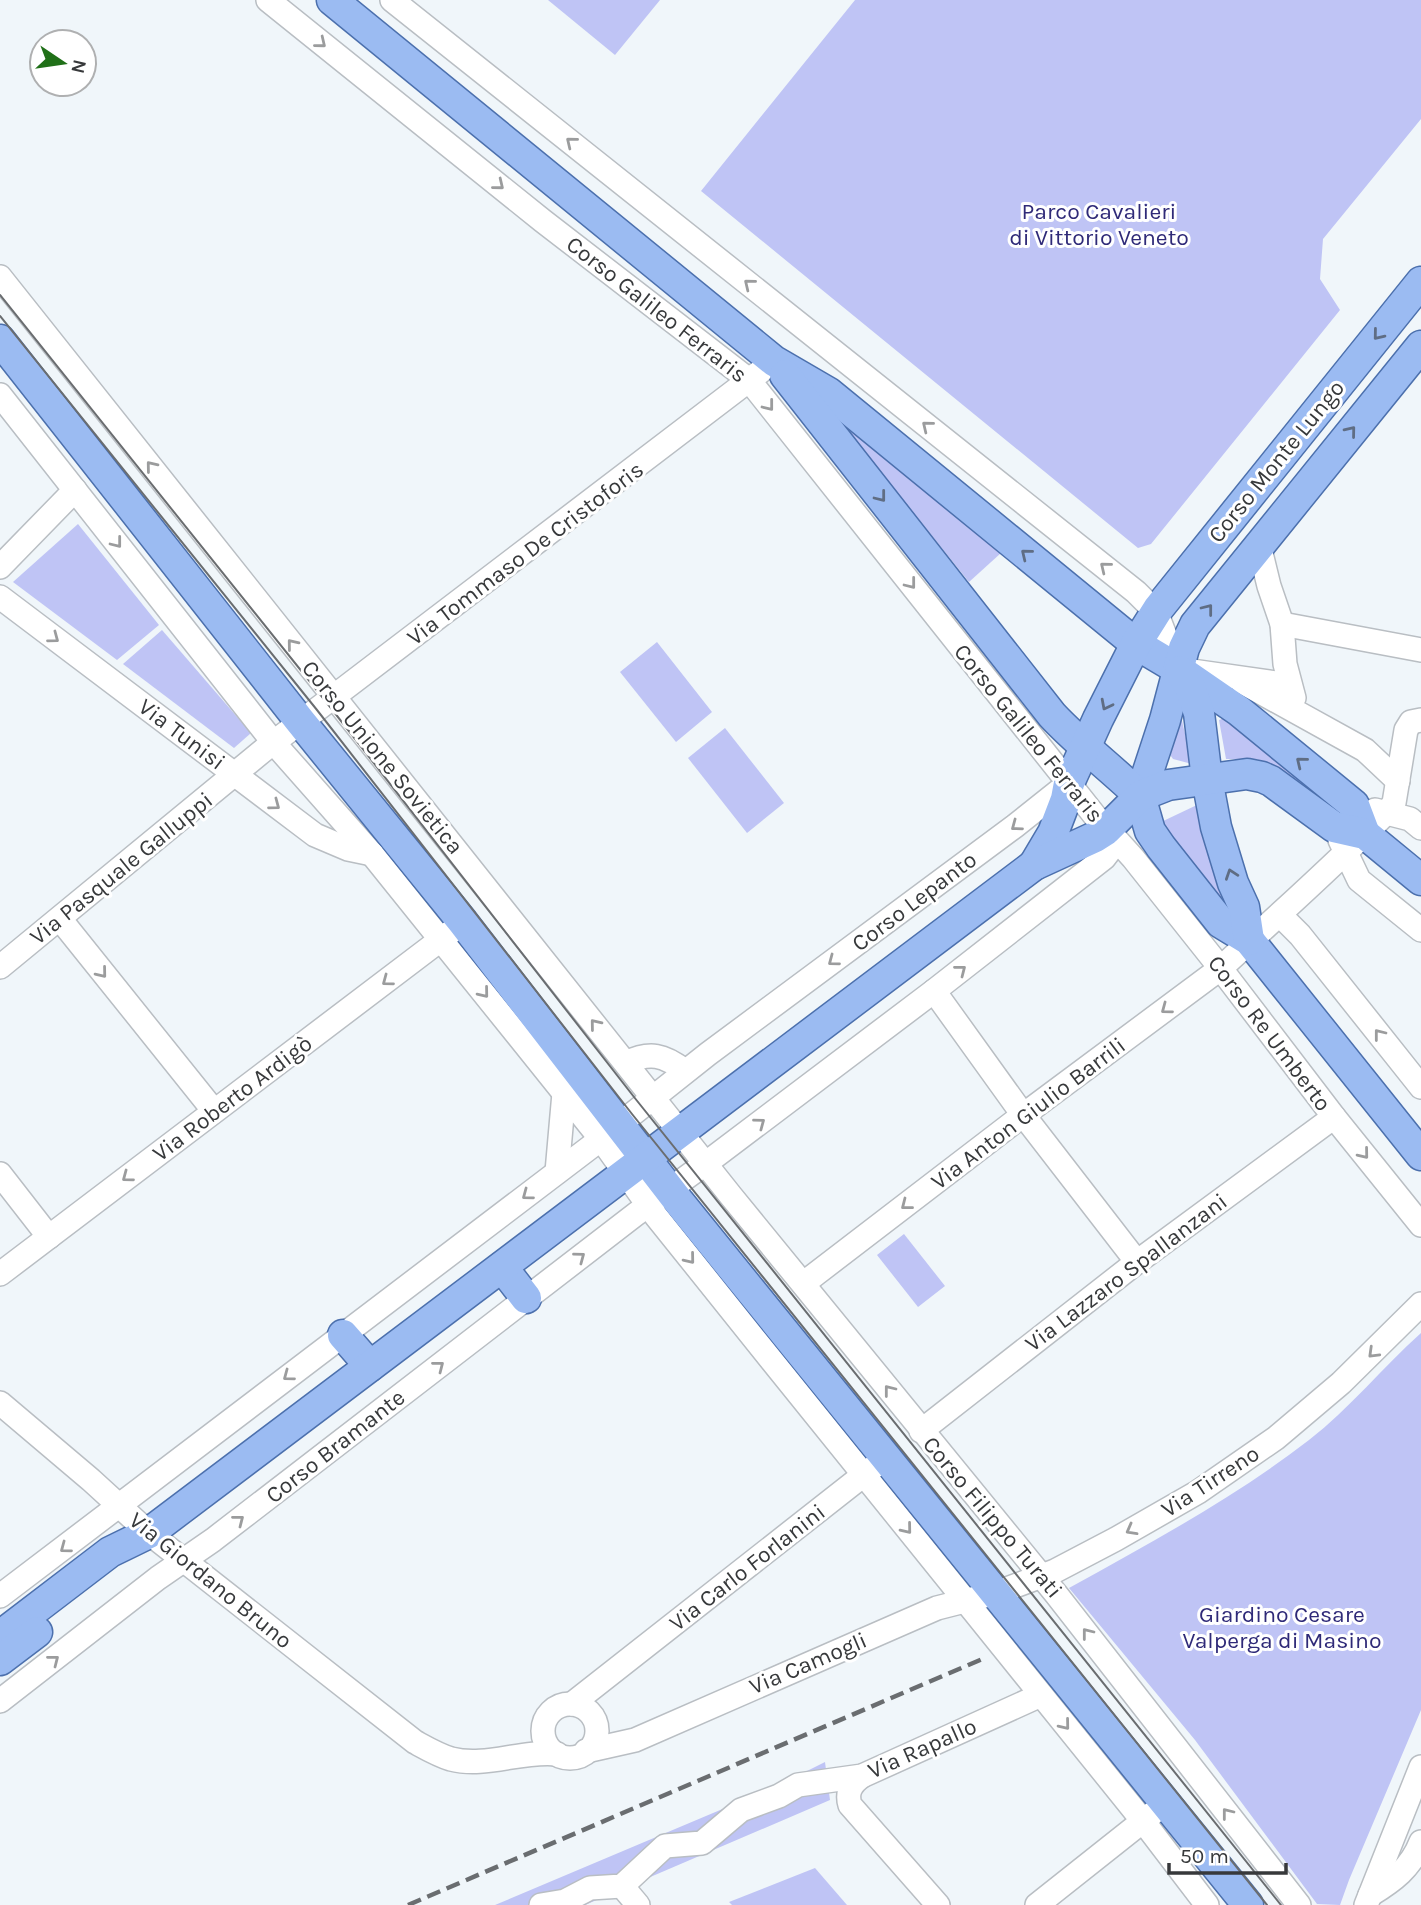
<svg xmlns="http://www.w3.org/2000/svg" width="1421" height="1905" font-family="Karla,sans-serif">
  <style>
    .green { fill: #bfc4f5 }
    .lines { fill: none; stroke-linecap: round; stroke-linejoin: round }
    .minor-casing { stroke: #b9bec3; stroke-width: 26 }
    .major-casing { stroke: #4c70ad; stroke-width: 33 }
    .minor { stroke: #fff; stroke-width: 23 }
    .major { stroke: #9bbbf2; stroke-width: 30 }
    .tram { stroke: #6a6d70; stroke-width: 2 }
    .rail { stroke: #6a6d70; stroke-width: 4.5; stroke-dasharray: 14 7; stroke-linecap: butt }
    .oneway { stroke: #9b9c9d }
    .oneway2 { stroke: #5f6d84 }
    .labels { text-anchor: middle; stroke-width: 6; stroke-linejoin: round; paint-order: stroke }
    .park-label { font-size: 23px; fill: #2f2a78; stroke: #fff }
    .street-label { font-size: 23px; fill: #37393b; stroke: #fff }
  </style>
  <rect width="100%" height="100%" fill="#f0f6fa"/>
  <g class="green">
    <path d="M 548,0 L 660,0 L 615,55 Z"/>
    <path d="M 855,0 L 1421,0 L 1421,119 L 1323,239 L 1320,279 L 1340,310 L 1151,544 L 1138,548 L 701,191 Z"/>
    <path d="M 842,424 L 1001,553 L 969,582 Z"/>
    <path d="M 78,524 L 159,625 L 117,660 L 13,582 Z"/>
    <path d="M 162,630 L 251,733 L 234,748 L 123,664 Z"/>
    <path d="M 657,642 L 712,712 L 676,742 L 620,672 Z"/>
    <path d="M 1180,712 L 1192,764 L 1173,759 L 1168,752 Z"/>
    <path d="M 1224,718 L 1355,820 L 1354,825 L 1272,765 L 1256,759 L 1226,759 L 1219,720 Z"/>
    <path d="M 725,728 L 784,803 L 747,833 L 688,758 Z"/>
    <path d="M 1199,804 L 1237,920 L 1159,823 Z"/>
    <path d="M 904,1234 L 945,1286 L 918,1307 L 877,1255 Z"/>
    <path d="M 1421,1333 L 1421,1710 L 1349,1880 L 1340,1905 L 1317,1904 L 1195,1740 L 1069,1588 C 1152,1542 1234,1498 1309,1440 C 1350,1408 1382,1368 1421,1333 Z"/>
    <path d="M 825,1762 L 830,1800 L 585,1905 L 495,1905 L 777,1786 Z"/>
    <path d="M 815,1868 L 847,1905 L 732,1905 L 729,1902 Z"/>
  </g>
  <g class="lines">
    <g class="minor-casing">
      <g id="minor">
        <path d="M 268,0 L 543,221 L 749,380 L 1095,816 L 1133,858 L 1218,965 L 1334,1117 L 1421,1225"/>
        <path d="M 392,0 L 1136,592 L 1156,612 L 1178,669 L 1290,685"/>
        <path d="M 0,277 L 731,1196 L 1056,1594 L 1299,1905"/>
        <path d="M 0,395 L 274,743 L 372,854 L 601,1139 L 656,1216 L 773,1362 L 1143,1821 L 1207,1905"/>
        <path d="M 1259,545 L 1269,586 L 1282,624 L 1285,664 L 1294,698"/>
        <path d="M 0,567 L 75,490"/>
        <path d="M 0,597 L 315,835 L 348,849 L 372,854"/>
        <path d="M 1282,624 L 1421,650"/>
        <path d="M 1242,682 L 1365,750 L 1398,781"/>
        <path d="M 1375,810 L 1410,819 L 1421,828"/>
        <path d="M 1340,840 L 1359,880 L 1421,930"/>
        <path d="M 1280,915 L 1300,935 L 1421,1087"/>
        <path d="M 60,919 L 214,1111"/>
        <path d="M 0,967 L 265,749 L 761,371"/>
        <path d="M 934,991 L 1021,1112 L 1137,1262"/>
        <path d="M 626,1063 C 650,1051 664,1055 685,1071"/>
        <path d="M 557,1172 L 564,1093"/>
        <path d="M 0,1174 L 49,1237"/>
        <path d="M 0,1274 L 452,931"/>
        <path d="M 804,1283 L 1014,1122 L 1221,968 C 1277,916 1335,865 1389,810 L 1394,803 L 1406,730 L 1411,722 L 1421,720"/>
        <path d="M 0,1403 L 91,1480 L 149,1533 L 415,1742 C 426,1748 438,1755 451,1759 C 486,1768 521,1750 557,1754"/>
        <path d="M 921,1431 L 1137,1262 L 1334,1117"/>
        <path d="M 0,1596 L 601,1139 L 708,1054 L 1015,826 L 1069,783"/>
        <path d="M 0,1701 L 158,1578 L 213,1540 L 636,1214 L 713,1158 L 934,991 L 1104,858 L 1117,841"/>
        <path d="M 572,1704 L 875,1466"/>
        <circle cx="570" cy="1731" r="27"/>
        <path d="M 586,1751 L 635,1740 L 937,1608 L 996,1593 L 1055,1571 L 1116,1539 L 1198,1492 L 1276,1438 L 1341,1383 L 1421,1304"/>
        <path d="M 862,1776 C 851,1784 846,1792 850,1805 L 938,1905"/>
        <path d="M 622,1886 L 638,1905"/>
        <path d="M 1370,1895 C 1393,1881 1411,1868 1421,1842"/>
        <path d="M 541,1905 L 565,1901 L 590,1888 L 622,1886 L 665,1846 L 702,1843 L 741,1810 L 779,1796 L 798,1785 L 862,1776 L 1041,1695"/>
        <path d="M 1037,1905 L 1153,1813"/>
        <path d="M 1366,1905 L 1421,1767"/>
      </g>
    </g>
    <g class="major-casing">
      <g id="major">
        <path d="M 332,0 L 774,361 L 829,393 L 1136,644 L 1178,669 L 1239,711 L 1354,805 L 1365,834"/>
        <path d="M 0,340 L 300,721 L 463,922 L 679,1202 L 1248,1905"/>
        <path d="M 1421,346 L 1195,625 L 1184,648 L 1165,720 L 1140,796 L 1150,831 L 1161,847 L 1221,923 L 1249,940 L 1421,1155"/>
        <path d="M 785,375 L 1052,715 C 1079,744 1111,768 1140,796"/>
        <path d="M 1180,671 L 1190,687 L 1199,713 L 1207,779 L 1216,827 L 1233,883 L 1244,907 L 1249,940"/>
        <path d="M 1034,865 L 1053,833 L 1066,799 L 1069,783 L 1098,719 L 1136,644 L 1158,609 L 1421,282"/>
        <path d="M 502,1267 L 526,1298"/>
        <path d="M 343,1335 L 370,1366"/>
        <path d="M 0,1636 L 110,1552 L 149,1533 L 1034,865 L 1095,837 L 1106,830 L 1140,796 L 1168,785 L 1247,774 L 1262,777 L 1271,781 L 1334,827 L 1365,834 L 1421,880"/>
        <path d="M 0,1660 L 37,1632"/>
      </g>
    </g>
    <use href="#minor" class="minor"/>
    <use href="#major" class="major"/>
    <g class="tram">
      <path d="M 0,295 L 327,703 L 634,1097 L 1281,1905"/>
      <path d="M 0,316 L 317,710 L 632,1114 L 1267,1905"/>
    </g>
    <path class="rail" d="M 408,1905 L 987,1657"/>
  </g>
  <defs><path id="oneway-chevron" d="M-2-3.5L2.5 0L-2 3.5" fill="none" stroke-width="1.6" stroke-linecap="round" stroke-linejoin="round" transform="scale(1.75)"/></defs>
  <g class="oneway">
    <use href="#oneway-chevron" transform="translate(321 43) rotate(39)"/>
    <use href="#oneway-chevron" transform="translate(571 142) rotate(-141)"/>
    <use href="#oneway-chevron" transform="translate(499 185) rotate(39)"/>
    <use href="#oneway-chevron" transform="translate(749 284) rotate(-141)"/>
    <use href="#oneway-chevron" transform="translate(769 406) rotate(52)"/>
    <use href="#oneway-chevron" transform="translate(927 426) rotate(-141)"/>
    <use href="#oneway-chevron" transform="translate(151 466) rotate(-129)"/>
    <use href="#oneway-chevron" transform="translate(117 543) rotate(52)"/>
    <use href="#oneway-chevron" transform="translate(1105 567) rotate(-141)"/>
    <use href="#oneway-chevron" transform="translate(911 584) rotate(52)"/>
    <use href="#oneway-chevron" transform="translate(54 638) rotate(37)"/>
    <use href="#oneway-chevron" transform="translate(292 644) rotate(-129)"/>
    <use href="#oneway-chevron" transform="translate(275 805) rotate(37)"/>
    <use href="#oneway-chevron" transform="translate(1016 826) rotate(143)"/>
    <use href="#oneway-chevron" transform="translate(833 961) rotate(143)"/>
    <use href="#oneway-chevron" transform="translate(961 970) rotate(-38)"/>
    <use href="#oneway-chevron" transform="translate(102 973) rotate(51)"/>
    <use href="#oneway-chevron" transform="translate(387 981) rotate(143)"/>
    <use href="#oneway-chevron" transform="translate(484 993) rotate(51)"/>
    <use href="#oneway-chevron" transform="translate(1166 1009) rotate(143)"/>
    <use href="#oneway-chevron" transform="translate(595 1024) rotate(-129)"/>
    <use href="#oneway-chevron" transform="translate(1379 1034) rotate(-128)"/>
    <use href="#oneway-chevron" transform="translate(760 1123) rotate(-37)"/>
    <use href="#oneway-chevron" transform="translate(1364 1154) rotate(51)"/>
    <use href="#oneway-chevron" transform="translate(127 1177) rotate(143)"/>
    <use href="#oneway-chevron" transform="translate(527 1195) rotate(143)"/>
    <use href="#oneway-chevron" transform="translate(906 1205) rotate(142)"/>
    <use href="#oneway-chevron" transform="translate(580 1257) rotate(-37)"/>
    <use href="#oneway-chevron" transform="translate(690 1259) rotate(51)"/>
    <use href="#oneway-chevron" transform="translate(1373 1353) rotate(136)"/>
    <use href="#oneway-chevron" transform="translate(439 1366) rotate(-38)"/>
    <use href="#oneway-chevron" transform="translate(288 1376) rotate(143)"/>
    <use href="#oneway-chevron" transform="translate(889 1390) rotate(-128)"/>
    <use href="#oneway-chevron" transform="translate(239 1520) rotate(-38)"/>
    <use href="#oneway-chevron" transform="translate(907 1529) rotate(51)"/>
    <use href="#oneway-chevron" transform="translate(1131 1530) rotate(151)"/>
    <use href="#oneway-chevron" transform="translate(65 1548) rotate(143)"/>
    <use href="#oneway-chevron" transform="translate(1087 1633) rotate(-128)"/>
    <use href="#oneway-chevron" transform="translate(54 1660) rotate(-38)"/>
    <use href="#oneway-chevron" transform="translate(1065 1725) rotate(51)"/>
    <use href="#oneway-chevron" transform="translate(1227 1813) rotate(-128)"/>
  </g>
  <g class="oneway2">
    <use href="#oneway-chevron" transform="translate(1378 335) rotate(129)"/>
    <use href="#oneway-chevron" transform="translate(1351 431) rotate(-51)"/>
    <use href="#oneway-chevron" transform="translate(881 497) rotate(52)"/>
    <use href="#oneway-chevron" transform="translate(1026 554) rotate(-141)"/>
    <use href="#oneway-chevron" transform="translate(1208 609) rotate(-52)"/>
    <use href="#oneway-chevron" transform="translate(1106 705) rotate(117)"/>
    <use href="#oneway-chevron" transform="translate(1301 762) rotate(-141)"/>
    <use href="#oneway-chevron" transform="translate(1231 874) rotate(-109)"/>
  </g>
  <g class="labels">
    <g class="park-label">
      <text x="1099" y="219">Parco Cavalieri<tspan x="1099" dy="26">di Vittorio Veneto</tspan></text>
      <text x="1282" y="1622">Giardino Cesare<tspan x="1282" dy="26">Valperga di Masino</tspan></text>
    </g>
    <g class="street-label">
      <text transform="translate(657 309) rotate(38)" y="8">Corso Galileo Ferraris</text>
      <text transform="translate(1276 461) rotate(-51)" y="8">Corso Monte Lungo</text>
      <text transform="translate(525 553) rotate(-37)" y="8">Via Tommaso De Cristoforis</text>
      <text transform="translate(1029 733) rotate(51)" y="8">Corso Galileo Ferraris</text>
      <text transform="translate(182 734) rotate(37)" y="8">Via Tunisi</text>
      <text transform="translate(383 757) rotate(51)" y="8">Corso Unione Sovietica</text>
      <text transform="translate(121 868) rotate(-39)" y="8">Via Pasquale Galluppi</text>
      <text transform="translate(914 901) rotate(-37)" y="8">Corso Lepanto</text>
      <text transform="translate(1270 1033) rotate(53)" y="8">Corso Re Umberto</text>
      <text transform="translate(232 1098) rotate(-37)" y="8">Via Roberto Ardigò</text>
      <text transform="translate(1028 1113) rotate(-37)" y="8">Via Anton Giulio Barrili</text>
      <text transform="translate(1126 1272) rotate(-37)" y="8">Via Lazzaro Spallanzani</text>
      <text transform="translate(335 1446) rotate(-38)" y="8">Corso Bramante</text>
      <text transform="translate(1210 1481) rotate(-33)" y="8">Via Tirreno</text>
      <text transform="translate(993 1517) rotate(50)" y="8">Corso Filippo Turati</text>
      <text transform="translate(747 1567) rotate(-38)" y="8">Via Carlo Forlanini</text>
      <text transform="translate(211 1580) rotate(39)" y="8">Via Giordano Bruno</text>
      <text transform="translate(808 1663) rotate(-23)" y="8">Via Camogli</text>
      <text transform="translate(922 1748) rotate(-24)" y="8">Via Rapallo</text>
    </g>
  </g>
  <g transform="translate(63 63) rotate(103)"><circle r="33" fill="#ffffff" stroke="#afb0b1" stroke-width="2"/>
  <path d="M0-5L12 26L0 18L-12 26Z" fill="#207018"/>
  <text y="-10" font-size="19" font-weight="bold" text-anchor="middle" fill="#37393b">N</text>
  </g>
  <path d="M1169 1863v10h117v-10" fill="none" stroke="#37393b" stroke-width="3.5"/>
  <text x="1180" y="1863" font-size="21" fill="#37393b" stroke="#ffffff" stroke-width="5" paint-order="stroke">50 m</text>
</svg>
